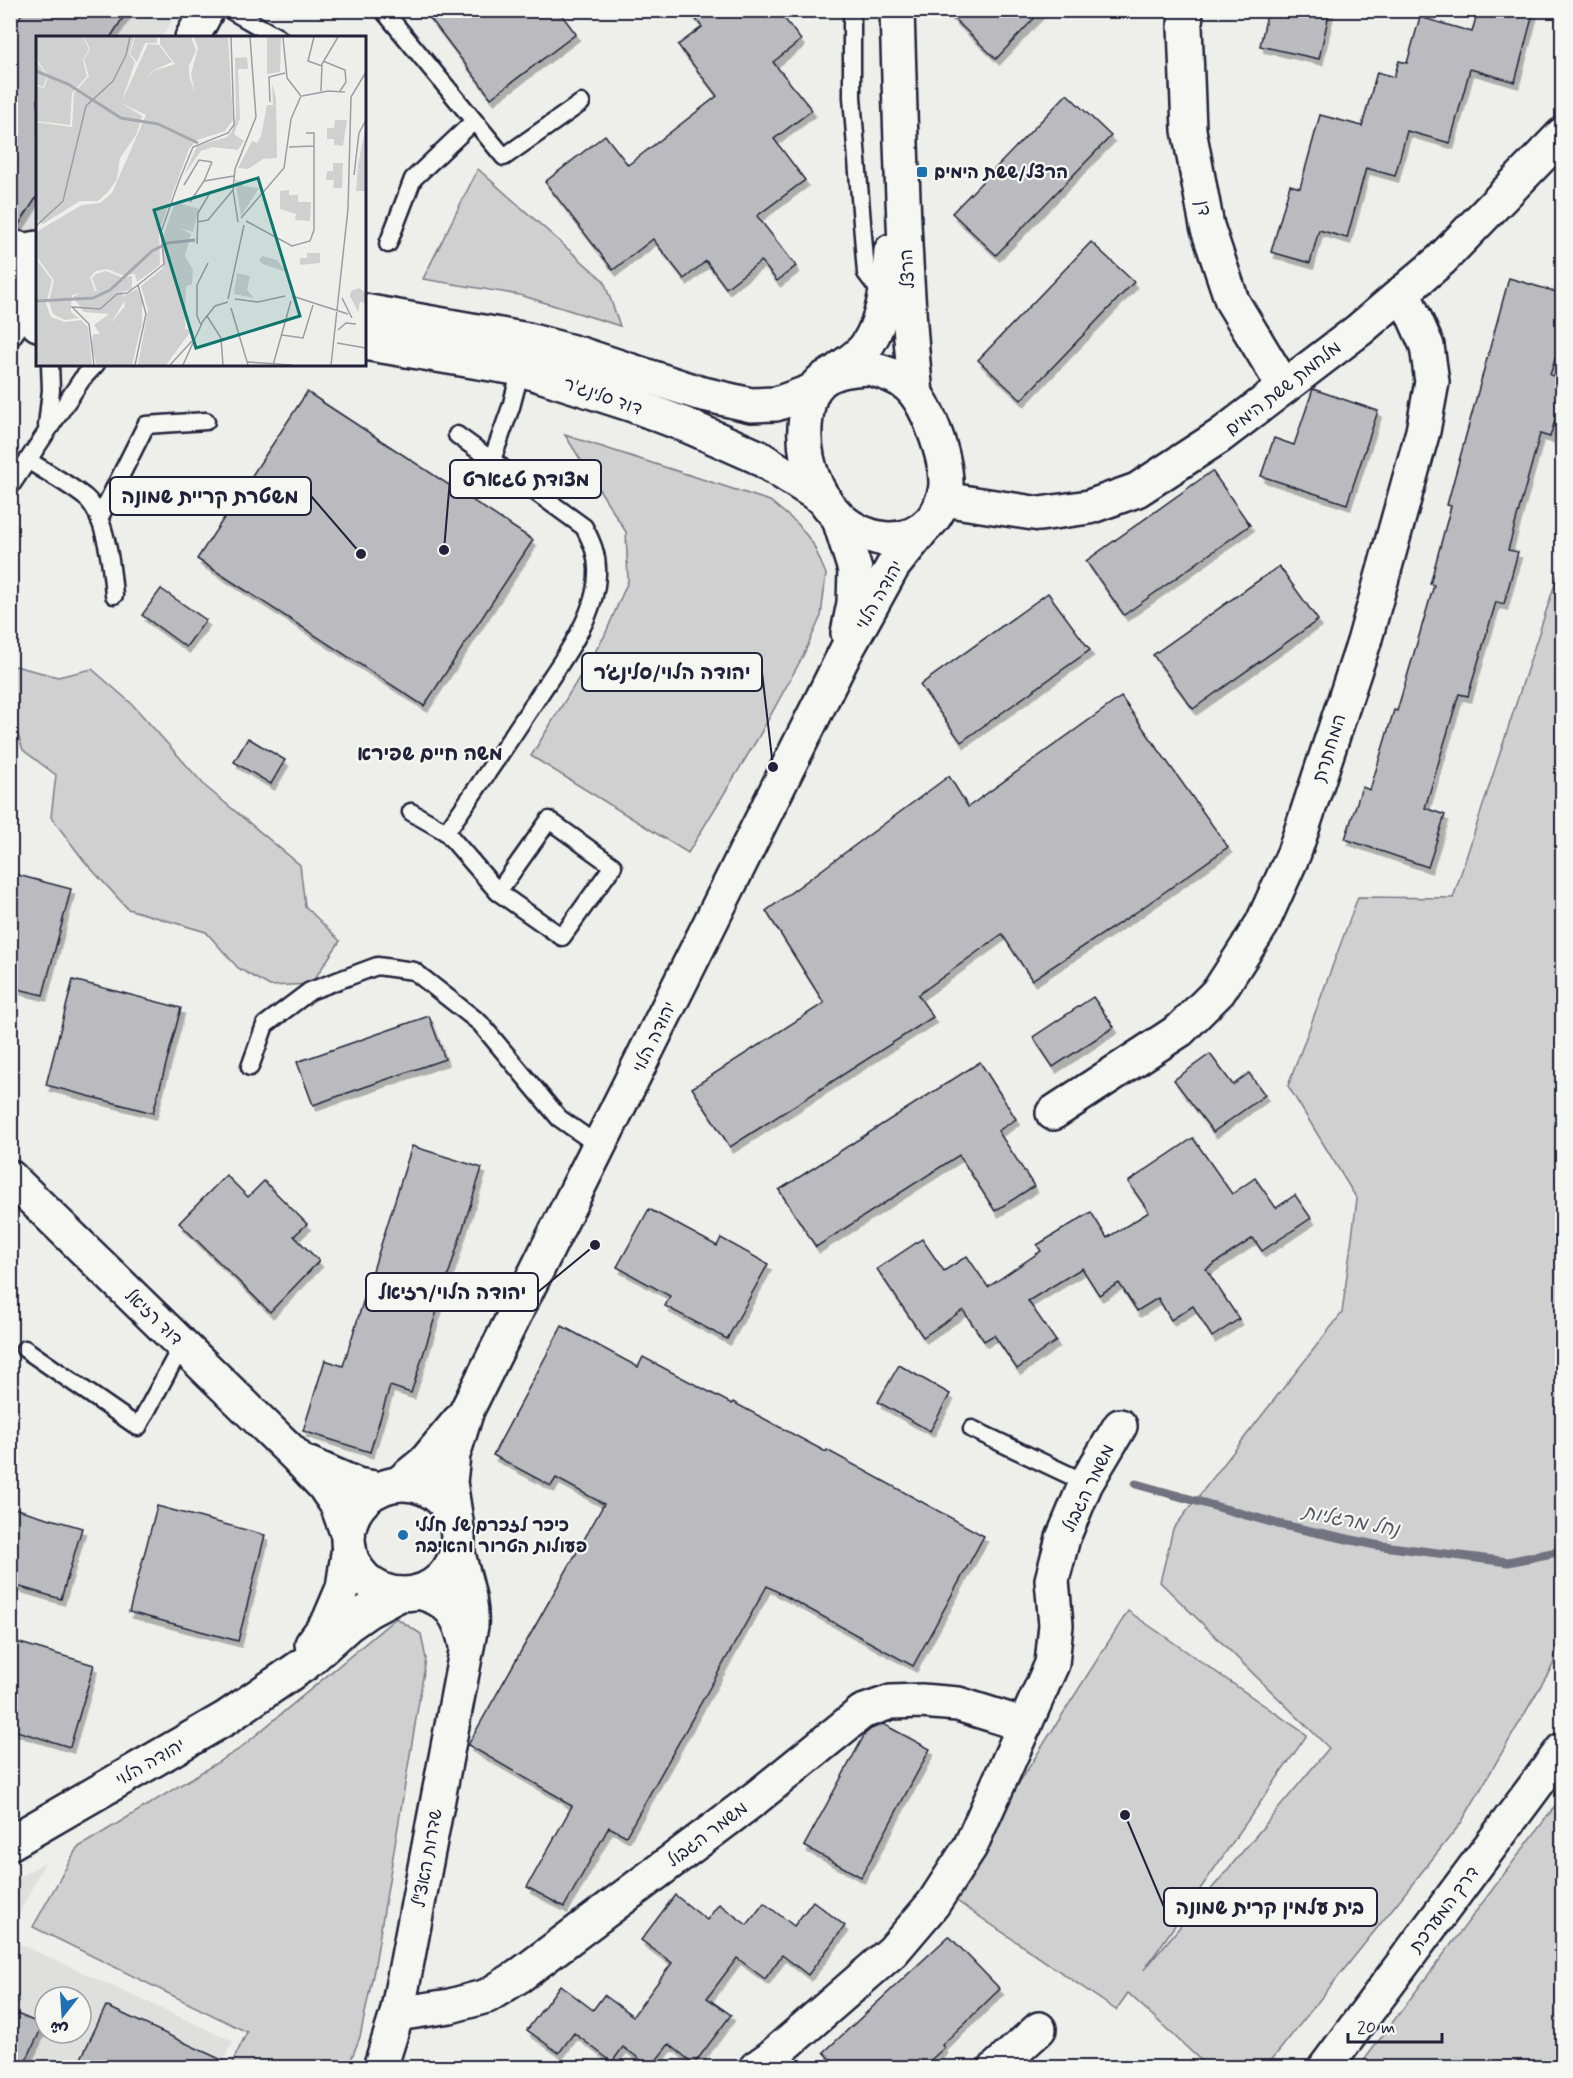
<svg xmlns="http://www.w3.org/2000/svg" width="1573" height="2078" font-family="Mynerve,'Playpen Sans Arabic','Playpen Sans Hebrew',sans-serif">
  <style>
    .built { fill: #dfdfde; fill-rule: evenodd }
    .green { fill: #d0d0d1; stroke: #797986; stroke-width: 1.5 }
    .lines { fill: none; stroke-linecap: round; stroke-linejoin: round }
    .stream { stroke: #727281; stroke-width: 9 }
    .building { fill: #bbbbbf; stroke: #22223b; stroke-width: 1.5; filter: url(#shadow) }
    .lane-casing { stroke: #22223b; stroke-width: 21 }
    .street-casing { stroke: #22223b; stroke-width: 38 }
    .secondary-casing { stroke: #22223b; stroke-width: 38 }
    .lane { stroke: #f6f6f2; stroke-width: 16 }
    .street { stroke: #f6f6f2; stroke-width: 33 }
    .secondary { stroke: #f6f6f2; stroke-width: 33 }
    .poi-dot { fill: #1f6fb2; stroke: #f6f6f2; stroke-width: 2 }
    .labels { text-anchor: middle; stroke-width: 4.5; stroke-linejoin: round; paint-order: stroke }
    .poi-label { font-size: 18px; font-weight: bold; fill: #22223b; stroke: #f6f6f2; text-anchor: start }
    .street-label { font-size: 18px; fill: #22223b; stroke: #f6f6f2 }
    .neighbourhood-label { font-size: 20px; font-weight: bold; fill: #22223b; stroke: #f6f6f2 }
    .water-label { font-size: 20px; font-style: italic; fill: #575769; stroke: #f6f6f2 }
    .inset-river { fill: none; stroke: #a7a7af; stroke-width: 3 }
    .inset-road { fill: none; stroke: #9c9ca5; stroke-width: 1.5 }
    .view { fill: #0f766e; fill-opacity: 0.15; stroke: #0f766e; stroke-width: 3 }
    .inset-edge { fill: none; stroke: #22223b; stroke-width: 3 }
    .leader { fill: none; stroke: #22223b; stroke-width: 2 }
    .callout-dot { fill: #22223b; stroke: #f6f6f2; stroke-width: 2 }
    .callout { fill: #f6f6f2; stroke: #22223b; stroke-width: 2 }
    .callout-label { font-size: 20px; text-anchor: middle; font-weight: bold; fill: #22223b }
  </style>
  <defs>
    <filter id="shadow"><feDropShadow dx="3.5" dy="6" stdDeviation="0" flood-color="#0004"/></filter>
  </defs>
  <rect width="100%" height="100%" fill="#eeeeeb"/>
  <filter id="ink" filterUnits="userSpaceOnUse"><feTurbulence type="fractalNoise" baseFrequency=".0167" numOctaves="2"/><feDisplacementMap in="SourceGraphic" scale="12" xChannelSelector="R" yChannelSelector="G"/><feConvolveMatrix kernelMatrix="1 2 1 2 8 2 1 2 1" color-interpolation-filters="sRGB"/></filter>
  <g filter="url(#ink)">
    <g class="built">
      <path d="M 10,11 L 178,11 L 162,37 L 38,38 L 37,228 L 24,235 L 11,231 Z"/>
      <path d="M 45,1862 L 11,1930 L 11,1882 Z"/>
      <path d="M 11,1940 L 233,2041 L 221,2067 L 11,2068 ZM 45,1997 L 81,1997 L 81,2033 L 45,2033 Z"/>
    </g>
    <g class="green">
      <path d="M 478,169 L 604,281 L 620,326 L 520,295 L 423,279 Z"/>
      <path d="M 565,435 L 770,501 L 798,524 L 813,544 L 826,574 L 821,616 L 803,656 L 758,738 L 688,853 L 531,756 L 604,637 L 628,581 L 626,532 Z"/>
      <path d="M 1562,562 L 1562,1626 L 1553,1665 L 1461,1823 L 1266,2067 L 1208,2067 L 1128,1993 L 1116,2010 L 948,1895 L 1128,1611 L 1307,1735 L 1144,1970 L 1329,1748 L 1160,1582 L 1173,1529 L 1342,1313 L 1357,1199 L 1288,1086 L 1358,897 L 1453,898 Z"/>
      <path d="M 15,666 L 58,677 L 92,669 L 132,704 L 206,787 L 300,865 L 305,906 L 340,941 L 311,984 L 270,986 L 238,968 L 206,932 L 128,909 L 85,862 L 51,817 L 56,775 L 23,750 L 11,714 L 10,671 Z"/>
      <path d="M 396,1618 L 421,1634 L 426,1659 L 374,1970 L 360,2037 L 348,2067 L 230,2067 L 247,2032 L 33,1927 L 77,1848 L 238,1750 Z"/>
      <path d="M 1562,1797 L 1562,2067 L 1359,2067 Z"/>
    </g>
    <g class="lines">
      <path class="stream" d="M 1136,1484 L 1278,1524 L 1375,1545 L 1508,1562 L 1562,1551"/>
    </g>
    <g class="building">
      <path d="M 24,10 L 128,10 L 110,38 L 38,38 L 38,195 L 16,229 L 10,229 L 10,32 Z"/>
      <path d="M 424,10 L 558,10 L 576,34 L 491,98 Z"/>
      <path d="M 689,10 L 778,10 L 801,40 L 773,62 L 812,110 L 774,139 L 805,180 L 757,216 L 796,266 L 777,281 L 761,261 L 726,288 L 706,261 L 684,279 L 653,239 L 613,270 L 545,182 L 605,135 L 628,165 L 717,96 L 678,45 L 702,27 Z"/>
      <path d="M 945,10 L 1042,10 L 996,59 Z"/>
      <path d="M 1268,10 L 1330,10 L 1319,59 L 1260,46 Z"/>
      <path d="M 1478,10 L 1534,10 L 1515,82 L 1470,69 L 1450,143 L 1407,131 L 1395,176 L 1366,168 L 1347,238 L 1319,230 L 1310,263 L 1271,252 L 1290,185 L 1300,188 L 1320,115 L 1362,126 L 1377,72 L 1394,77 L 1399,61 L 1407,63 L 1420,17 L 1472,32 Z"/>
      <path d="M 1067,94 L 1111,136 L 996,255 L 952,213 Z"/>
      <path d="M 1091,242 L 1134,282 L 1021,400 L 978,360 Z"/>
      <path d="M 1509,278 L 1563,294 L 1563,334 L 1550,375 L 1563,379 L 1563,392 L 1550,437 L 1540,434 L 1508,550 L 1518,552 L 1504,604 L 1496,602 L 1468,696 L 1459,694 L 1425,808 L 1445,815 L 1428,867 L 1345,839 L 1362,787 L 1370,790 L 1394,710 L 1397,711 L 1434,585 L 1430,584 L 1451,506 L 1447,505 Z"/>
      <path d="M 1313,389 L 1378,411 L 1347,504 L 1261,476 L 1274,438 L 1294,445 Z"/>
      <path d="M 307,392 L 533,540 L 424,706 L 197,559 Z"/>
      <path d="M 1212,471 L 1250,525 L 1124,615 L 1086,561 Z"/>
      <path d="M 1279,566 L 1318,620 L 1193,709 L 1153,655 Z"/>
      <path d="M 161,589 L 206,620 L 186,647 L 142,615 Z"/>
      <path d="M 1048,593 L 1090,650 L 961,742 L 920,685 Z"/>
      <path d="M 1121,697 L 1228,847 L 1135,913 L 1032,980 L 1002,934 L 918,995 L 933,1017 L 730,1147 L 692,1088 L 824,1003 L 766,911 L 949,776 L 968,807 Z"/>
      <path d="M 248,738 L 285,760 L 271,784 L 234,762 Z"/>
      <path d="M 10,873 L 71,889 L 43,995 L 10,987 Z"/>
      <path d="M 73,980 L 181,1008 L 153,1113 L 46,1085 Z"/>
      <path d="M 1093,997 L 1114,1027 L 1053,1067 L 1033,1037 Z"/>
      <path d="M 429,1016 L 445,1059 L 313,1105 L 297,1062 Z"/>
      <path d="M 1210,1054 L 1233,1085 L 1249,1073 L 1265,1095 L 1213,1132 L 1174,1080 Z"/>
      <path d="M 980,1062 L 1016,1119 L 998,1131 L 1034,1186 L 995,1211 L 959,1155 L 816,1247 L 779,1190 Z"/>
      <path d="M 1193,1138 L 1232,1194 L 1255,1178 L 1276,1208 L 1295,1195 L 1311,1218 L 1262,1251 L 1253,1238 L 1206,1269 L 1239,1319 L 1212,1337 L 1193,1306 L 1171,1320 L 1158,1298 L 1137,1311 L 1119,1283 L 1099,1295 L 1082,1268 L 1028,1301 L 1056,1341 L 1017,1369 L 994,1335 L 984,1341 L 963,1310 L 923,1337 L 877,1269 L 922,1239 L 944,1271 L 967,1256 L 988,1287 L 1041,1251 L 1037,1245 L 1091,1212 L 1107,1238 L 1149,1212 L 1128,1182 Z"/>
      <path d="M 412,1146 L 482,1168 L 411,1393 L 390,1386 L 370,1452 L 303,1431 L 325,1360 L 343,1366 Z"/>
      <path d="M 226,1175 L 248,1197 L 264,1181 L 307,1224 L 294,1236 L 319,1261 L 270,1312 L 179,1223 Z"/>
      <path d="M 649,1209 L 717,1246 L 721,1238 L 768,1264 L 727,1339 L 665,1306 L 670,1296 L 617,1267 Z"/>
      <path d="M 562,1326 L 638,1367 L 643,1357 L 732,1404 L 733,1402 L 826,1452 L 827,1450 L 984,1536 L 913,1666 L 767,1586 L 626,1836 L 609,1827 L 564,1907 L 527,1887 L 572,1806 L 561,1800 L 562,1799 L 468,1745 L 604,1504 L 556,1478 L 551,1486 L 493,1455 Z"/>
      <path d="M 899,1365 L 950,1394 L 930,1431 L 878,1402 Z"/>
      <path d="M 157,1506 L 265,1535 L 238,1641 L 129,1612 Z"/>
      <path d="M 10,1507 L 82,1528 L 61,1599 L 10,1584 Z"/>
      <path d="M 10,1640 L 94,1665 L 70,1747 L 10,1729 Z"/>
      <path d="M 883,1724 L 930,1749 L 861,1877 L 804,1846 L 865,1734 L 871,1729 Z"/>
      <path d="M 675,1895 L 707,1920 L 719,1904 L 747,1925 L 764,1903 L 794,1926 L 813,1901 L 845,1926 L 808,1975 L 782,1955 L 765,1979 L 737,1958 L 707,1998 L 731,2015 L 694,2064 L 669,2044 L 651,2067 L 623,2047 L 612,2062 L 574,2033 L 559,2053 L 527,2030 L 560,1985 L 593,2010 L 604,1995 L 633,2016 L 672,1963 L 641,1940 Z"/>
      <path d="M 949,1936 L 1000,1989 L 942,2045 L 944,2048 L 923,2067 L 838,2067 L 824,2052 Z"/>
      <path d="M 106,2006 L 237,2067 L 77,2067 Z"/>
      <path d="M 10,2011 L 43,2025 L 23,2067 L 10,2067 Z"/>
    </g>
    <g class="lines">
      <g class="lane-casing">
        <g id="lane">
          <path d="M 230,10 L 279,38"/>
          <path d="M 383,10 L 504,157 L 581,103"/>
          <path d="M 852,10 L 852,97 L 866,273 L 884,297"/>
          <path d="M 388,244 L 413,179 L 474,121"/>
          <path d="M 10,340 L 31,310"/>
          <path d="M 47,426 L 51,390 L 50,364"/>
          <path d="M 28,460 C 47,473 69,484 86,498 C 106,515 112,570 114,595"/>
          <path d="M 492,460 L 511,407 L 521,369"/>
          <path d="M 10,487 L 82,379 L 96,364"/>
          <path d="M 99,519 L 146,425 L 206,421"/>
          <path d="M 411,812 L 446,832 C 477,789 507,744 536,700 C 559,664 596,619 597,574 C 598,556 592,542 584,527 L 457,435"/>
          <path d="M 549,820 L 613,866 L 562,937 L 498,892 Z"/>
          <path d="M 446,832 L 498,892"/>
          <path d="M 250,1067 L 265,1025 L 310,991 L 377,966 L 414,971 L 480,1023 L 559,1118 L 599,1146"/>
          <path d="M 25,1349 L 138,1427 L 182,1345"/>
          <path d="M 972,1429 L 1086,1483"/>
        </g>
      </g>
      <g class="street-casing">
        <g id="street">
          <path d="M 1186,10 L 1185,26 L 1189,130 L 1207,226 L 1232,301 L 1284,387"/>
          <path d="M 192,38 L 207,10"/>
          <path d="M 943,499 L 1040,514 L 1089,507 L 1137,490 L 1220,436 L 1359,330 L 1441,260 L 1562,135"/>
          <path d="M 1053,1113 L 1180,1030 L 1219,991 L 1262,924 L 1294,853 L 1364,642 L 1423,431 L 1432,382 L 1427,346 L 1403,292"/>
          <path d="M 10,1177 L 297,1457 L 324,1486 L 337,1505 L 348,1535"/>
          <path d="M 309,1464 L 357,1485 L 380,1489"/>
          <path d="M 418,1592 C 449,1599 460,1615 466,1646"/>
          <path d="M 397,2014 L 450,2006 L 487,1996 L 519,1976 L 757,1797 L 862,1712 L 891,1702 L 921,1701 L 958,1704 L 1025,1725"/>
          <path d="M 380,2068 L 397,2014 L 471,1626 C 473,1598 462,1575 457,1548"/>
          <path d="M 756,2068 L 770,2058 L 893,1951 L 933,1904 L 970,1847 L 1052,1664 L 1056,1625 L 1052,1580 L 1063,1538 L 1086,1483 L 1120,1426"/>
          <path d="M 996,2068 L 1039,2029"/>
          <path d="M 1325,2068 L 1562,1750"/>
        </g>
      </g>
      <g class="secondary-casing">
        <g id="secondary">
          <path d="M 897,10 C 901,138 903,266 916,394"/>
          <path d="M 10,247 L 26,250 L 38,248"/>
          <path d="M 38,260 C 25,280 26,304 38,324"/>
          <path d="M 364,311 L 528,340 L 580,354 L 699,393 L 751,405 L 776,404 L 812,391"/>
          <path d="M 364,343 L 521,369 L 633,405 L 688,426 L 758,457 L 824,499"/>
          <path d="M 869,368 C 882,372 895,375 906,384 C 927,400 946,457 946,483 C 946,495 939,512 931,521 C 919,534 905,540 887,539 C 830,534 798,471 806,417 C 808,403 810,391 821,381 C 834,370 852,369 869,368 Z"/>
          <path d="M 835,373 C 844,365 856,358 864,349 C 883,326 889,280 891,251"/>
          <path d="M 839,519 L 855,570 L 854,603 L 848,633"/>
          <path d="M 398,1484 L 425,1462 L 459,1421"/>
          <circle cx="403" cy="1539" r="55"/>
          <path d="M 456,1521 L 450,1482 L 453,1455 L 467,1410 L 846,651 L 893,566 L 922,530"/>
          <path d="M 312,1644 L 329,1621 L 343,1588 L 349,1547"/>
          <path d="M 10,1843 L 226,1718 L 306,1663 L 348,1625 L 368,1611 L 400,1594"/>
        </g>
      </g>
      <use href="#lane" class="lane"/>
      <use href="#street" class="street"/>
      <use href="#secondary" class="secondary"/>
    </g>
  </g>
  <g class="poi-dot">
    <rect x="916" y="166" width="12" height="12" rx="3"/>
    <circle cx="403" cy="1535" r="6"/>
  </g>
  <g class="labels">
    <g class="poi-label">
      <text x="934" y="178">הרצל/ששת הימים</text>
      <text x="415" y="1531">כיכר לזכרם של חללי<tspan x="415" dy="21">פעולות הטרור והאיבה</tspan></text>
    </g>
    <g class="street-label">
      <text transform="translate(1204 208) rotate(79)" y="6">דן</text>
      <text transform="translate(907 269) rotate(-93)" y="6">הרצל</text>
      <text transform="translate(1283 388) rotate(-38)" y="6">מלחמת ששת הימים</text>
      <text transform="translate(603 396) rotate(19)" y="6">דוד סלינג'ר</text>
      <text transform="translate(879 595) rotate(-60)" y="6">יהודה הלוי</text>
      <text transform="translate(1329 748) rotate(-72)" y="6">המחתרת</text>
      <text transform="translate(654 1037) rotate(-64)" y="6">יהודה הלוי</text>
      <text transform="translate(154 1317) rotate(44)" y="6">דוד רזיאל</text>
      <text transform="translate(1088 1488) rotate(-64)" y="6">משמר הגבול</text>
      <text transform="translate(150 1762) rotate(-30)" y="6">יהודה הלוי</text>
      <text transform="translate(707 1834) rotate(-37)" y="6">משמר הגבול</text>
      <text transform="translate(427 1858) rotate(-80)" y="6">שדרות האצ"ל</text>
      <text transform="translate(1444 1909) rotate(-53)" y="6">דרך המערכת</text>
    </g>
    <g class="neighbourhood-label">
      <text x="430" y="760">משה חיים שפירא</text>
    </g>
    <g class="water-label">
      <text transform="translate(1351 1520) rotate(11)" y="7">נחל מרגליות</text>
    </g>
  </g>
  <g transform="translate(36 36)">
    <rect width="330" height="330" fill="#eeeeeb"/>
    <path d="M 0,1 L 47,1 L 53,13 L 47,24 L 51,40 L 36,57 L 34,89 L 0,85 L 0,50 L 8,52 L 12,40 L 0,22 ZM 48,1 L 98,1 L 93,18 L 99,26 L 86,65 L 112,8 L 123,9 L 136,26 L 116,35 L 109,44 L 117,35 L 139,28 L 124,8 L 124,1 L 155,1 L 160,14 L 153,30 L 153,40 L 159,57 L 155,38 L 162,12 L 158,1 L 192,1 L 197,84 L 189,95 L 161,104 L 153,113 L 123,195 L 124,229 L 101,246 L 99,238 L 86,239 L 71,233 L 60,235 L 54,241 L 59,255 L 45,257 L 61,255 L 56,242 L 60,238 L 70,235 L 85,241 L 96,240 L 96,253 L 86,256 L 88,266 L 74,288 L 89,270 L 87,260 L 101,253 L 106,264 L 106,287 L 96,329 L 61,329 L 55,312 L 57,298 L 64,298 L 58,289 L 73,278 L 48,276 L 37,261 L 44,257 L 36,259 L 35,270 L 35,276 L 43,282 L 29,284 L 17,278 L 13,266 L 18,244 L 0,220 L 0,196 L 46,169 L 64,167 L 76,157 L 110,79 L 85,67 L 106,80 L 100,99 L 84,122 L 81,143 L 72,156 L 62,165 L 44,165 L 7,188 L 0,183 L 0,86 L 36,91 L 38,57 L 53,40 L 48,24 L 54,13 ZM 99,1 L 121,1 L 121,7 L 109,7 L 101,26 L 94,18 ZM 231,1 L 245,1 L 244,36 L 231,38 ZM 211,21 L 212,33 L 202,33 L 204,82 L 198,98 L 208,105 L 202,114 L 177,111 L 165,115 L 148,139 L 161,110 L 191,101 L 196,95 L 200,82 L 199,22 ZM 0,24 L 11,40 L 7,51 L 0,48 ZM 236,48 L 240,61 L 241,122 L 227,123 L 212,133 L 202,132 L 216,105 L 221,107 L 225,100 L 231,69 L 237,69 ZM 299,84 L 311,84 L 307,110 L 298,109 L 298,103 L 291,103 L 291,92 L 298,92 ZM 329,94 L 329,155 L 320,155 L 322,129 ZM 297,127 L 307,127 L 306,152 L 297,152 L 298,144 L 290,144 L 291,135 L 297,135 ZM 199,144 L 207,145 L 207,150 L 223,152 L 205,180 ZM 253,154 L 253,159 L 262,159 L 262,166 L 275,166 L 274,185 L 259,184 L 260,178 L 244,173 L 244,155 ZM 139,166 L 163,173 L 157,196 L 144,192 L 155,198 L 149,220 L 157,234 L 156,248 L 150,250 L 149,293 L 155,295 L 130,329 L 102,329 L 112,274 L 105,250 L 127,232 L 127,201 ZM 271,217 L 284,217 L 284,227 L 264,229 L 264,222 L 271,222 ZM 226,220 L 241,224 L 250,236 L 227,228 L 223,224 ZM 0,223 L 16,244 L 10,268 L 15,281 L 29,286 L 45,284 L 52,291 L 56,329 L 0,329 ZM 201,237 L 214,240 L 211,254 L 218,262 L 198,258 ZM 323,252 L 330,257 L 330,267 L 324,266 L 322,276 L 314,260 L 315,255 Z" fill="#d0d0d1"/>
    <path class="inset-river" d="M 0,35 L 32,48 L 85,82 L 122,88 L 162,107M 0,265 L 57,262 L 74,254 L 116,215 L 132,207 L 159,204"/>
    <path class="inset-road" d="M 247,1 L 251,42 L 265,60M 278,1 L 272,25 L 286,30M 287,25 L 309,34 L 310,46 L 304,55M 285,55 L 286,28 L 302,1M 266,60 L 292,55 L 309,56M 234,66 L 233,41 L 249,37M 253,111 L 278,110M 318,139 L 323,97 L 330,84M 168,145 L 176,126M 148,149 L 163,124 L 176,126M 154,166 L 168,145 L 198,140M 205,182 L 248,132 L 255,83 L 265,60M 210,185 L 256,210 L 274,205 L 278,194 L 278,97 L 270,97M 161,186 L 172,184 L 197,154M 202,186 L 197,154 L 199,133 L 220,81 L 214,1M 0,190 L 27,165 L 50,70 L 77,45 L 90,19 L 94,1M 161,208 L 162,177 L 175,155M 256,260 L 312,278M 306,262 L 316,282M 192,263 L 208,189M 199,263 L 222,266 L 249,260M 195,272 L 212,329M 171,280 L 185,302 L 187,329M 165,289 L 161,280 L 161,249 L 172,227M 302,294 L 310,287 L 320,288M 246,299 L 267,302 L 277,269M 301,307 L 330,312M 212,326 L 256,329M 58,329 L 53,288 L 36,271 L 64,273 L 81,258 L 91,257 L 102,249M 99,329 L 110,278 L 102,249 L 128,228 L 125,196 L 143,145 L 157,111 L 192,97 L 198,89 L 195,1M 134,329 L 156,305M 147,329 L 167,285 L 179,270 L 192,266M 237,329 L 255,265M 295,329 L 312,173 L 315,61 L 330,36"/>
    <path class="view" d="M 222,142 L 264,280 L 160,312 L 118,174 Z"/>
    <rect width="330" height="330" class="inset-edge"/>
  </g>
  <path class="leader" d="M444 550L450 479M361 554L311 496M773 767L762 672M595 1245L538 1292M1125 1815L1164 1907"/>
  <g class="callout-dot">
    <circle cx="444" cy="550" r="6"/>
    <circle cx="361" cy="554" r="6"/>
    <circle cx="773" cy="767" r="6"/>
    <circle cx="595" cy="1245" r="6"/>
    <circle cx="1125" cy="1815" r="6"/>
  </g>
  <g class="callout">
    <rect x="450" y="460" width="151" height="38" rx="6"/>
    <rect x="110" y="477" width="201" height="38" rx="6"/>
    <rect x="582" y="653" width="180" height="38" rx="6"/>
    <rect x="366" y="1273" width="172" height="38" rx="6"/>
    <rect x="1164" y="1888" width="213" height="38" rx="6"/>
  </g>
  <g class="callout-label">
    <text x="526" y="486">מצודת טגארט</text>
    <text x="210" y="503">משטרת קריית שמונה</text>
    <text x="672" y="679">יהודה הלוי/סלינג׳ר</text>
    <text x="452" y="1299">יהודה הלוי/רזיאל</text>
    <text x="1270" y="1914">בית עלמין קרית שמונה</text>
  </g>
  <rect width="1573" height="2078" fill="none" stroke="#f6f6f2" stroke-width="36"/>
  <rect x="18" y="18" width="1537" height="2042" fill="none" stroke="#22223b" stroke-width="2" filter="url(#ink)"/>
  <g transform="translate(63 2015) rotate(197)"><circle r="28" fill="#f6f6f2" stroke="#a1a1a9" stroke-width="1.5"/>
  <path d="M0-4.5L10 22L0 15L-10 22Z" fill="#1f6fb2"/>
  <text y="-9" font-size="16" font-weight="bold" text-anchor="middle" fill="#22223b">ش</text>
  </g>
  <path d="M1348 2033v9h94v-9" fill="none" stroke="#22223b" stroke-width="3"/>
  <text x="1357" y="2033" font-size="18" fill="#22223b" stroke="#f6f6f2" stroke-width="4.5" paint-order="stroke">20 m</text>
</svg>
